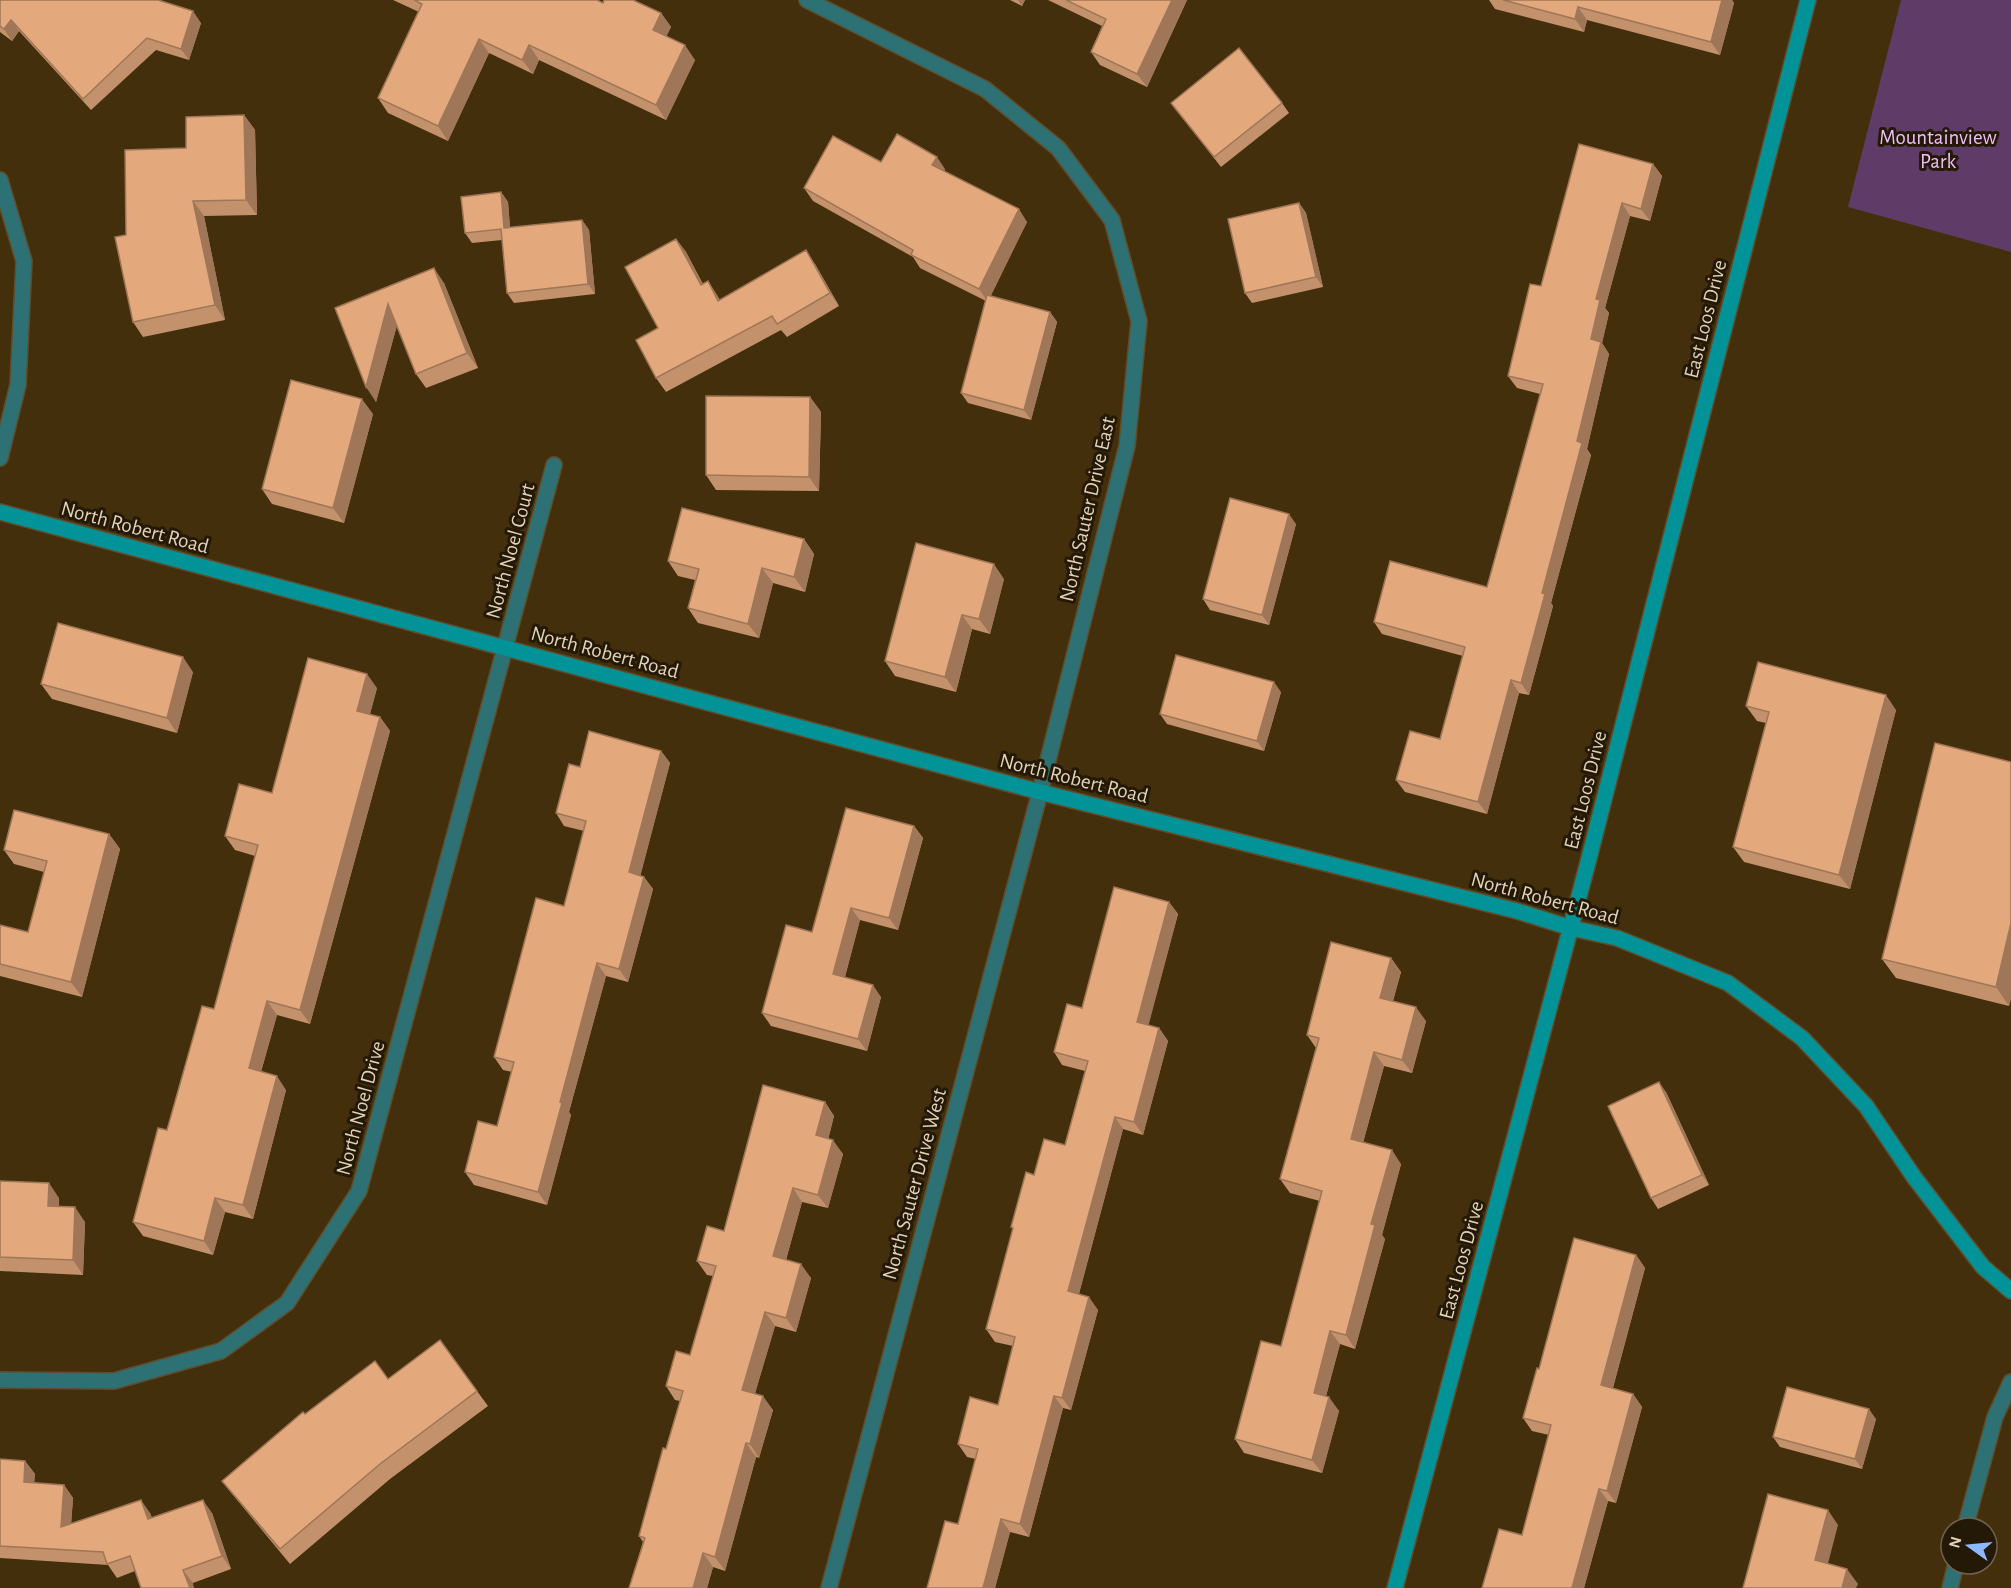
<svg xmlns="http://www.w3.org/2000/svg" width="2011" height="1588" font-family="'Alegreya Sans',sans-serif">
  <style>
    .green { fill: #5f3c68 }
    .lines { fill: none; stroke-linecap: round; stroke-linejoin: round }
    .street-casing { stroke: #5f4c2a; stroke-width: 18 }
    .secondary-casing { stroke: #5f4c2a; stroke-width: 18 }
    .street { stroke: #2d7174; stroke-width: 15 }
    .secondary { stroke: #029398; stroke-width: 15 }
    .wall { fill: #c3916b }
    .shaded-wall { fill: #9f7657 }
    .building { fill: #e3a97c; stroke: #9f7657; stroke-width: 1.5 }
    .labels { text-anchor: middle; stroke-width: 6; stroke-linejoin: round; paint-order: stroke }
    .park-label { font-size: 21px; fill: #eebefb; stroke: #241906 }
    .street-label { font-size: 21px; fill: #e1d2ba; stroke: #241906 }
  </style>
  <rect width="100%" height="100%" fill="#432f0b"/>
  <path class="green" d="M 1901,0 L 2011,0 L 2011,252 L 1848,207 Z"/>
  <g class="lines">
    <g class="street-casing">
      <g id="street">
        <path d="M 807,0 L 985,89 L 1058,148 L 1112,220 L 1139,321 L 1127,446 L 1040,792 L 829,1588"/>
        <path d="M 0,180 L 24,261 L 18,385 L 0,458"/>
        <path d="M 0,1380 L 114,1381 L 221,1351 L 287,1303 L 359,1191 L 554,465"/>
        <path d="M 1965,1528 L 1995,1417 L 2011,1382"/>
        <path d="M 1950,1588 L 1956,1564"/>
      </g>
    </g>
    <g class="secondary-casing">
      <g id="secondary">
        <path d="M 0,512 L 1040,792 L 1517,911 L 1571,928 L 1617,938 L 1728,983 L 1802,1038 L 1866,1106 L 1914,1177 L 1983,1267 L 2011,1291"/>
        <path d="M 1395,1588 L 1587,866 L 1808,0"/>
      </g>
    </g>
    <use href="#street" class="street"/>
    <use href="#secondary" class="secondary"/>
  </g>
  <g class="wall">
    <path d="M 0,0 L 201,23 L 189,60 L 156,50 L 91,110 L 19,31 L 12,41 L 0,32 Z"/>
    <path d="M 393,0 L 597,0 L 603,3 L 661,13 L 671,27 L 666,36 L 695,60 L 666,120 L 539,60 L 533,74 L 489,53 L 448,141 L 388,113 L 378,98 L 419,12 Z"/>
    <path d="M 1010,0 L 1025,0 L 1022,6 Z"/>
    <path d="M 1048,0 L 1187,0 L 1147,87 L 1100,65 L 1091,52 L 1102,26 Z"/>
    <path d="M 1489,0 L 1732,0 L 1734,3 L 1720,55 L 1587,20 L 1584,32 L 1495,9 Z"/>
    <path d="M 1171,103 L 1282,103 L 1289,113 L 1221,167 Z"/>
    <path d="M 244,115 L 255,130 L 257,215 L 204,216 L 225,320 L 143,337 L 133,322 L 186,148 Z"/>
    <path d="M 881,162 L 945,169 L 944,171 L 1027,222 L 990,296 L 1050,312 L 1057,322 L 1031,420 L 968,403 L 961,393 L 986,301 L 920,268 L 913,257 L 813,201 L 804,188 Z"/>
    <path d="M 1653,164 L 1662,176 L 1650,221 L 1630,216 L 1605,308 L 1609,313 L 1602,343 L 1609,354 L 1587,449 L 1591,455 L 1551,603 L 1553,606 L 1529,695 L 1519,693 L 1487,814 L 1405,792 L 1396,780 L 1440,739 L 1463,656 L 1382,634 L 1374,622 L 1487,587 L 1540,394 L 1517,388 L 1508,376 L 1541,286 Z"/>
    <path d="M 501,192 L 508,202 L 510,228 L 582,220 L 589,230 L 595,294 L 514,303 L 507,293 L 502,240 L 472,243 L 465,233 Z"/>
    <path d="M 1299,203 L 1306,213 L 1323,287 L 1252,303 L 1245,293 Z"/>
    <path d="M 676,239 L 686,252 L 703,284 L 708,281 L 720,300 L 815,264 L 839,306 L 787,337 L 781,330 L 666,392 L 656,378 L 658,328 Z"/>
    <path d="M 444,283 L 478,368 L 426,388 L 416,374 L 397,325 L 376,402 L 335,308 Z"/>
    <path d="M 810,397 L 821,412 L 819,491 L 716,490 L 706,475 Z"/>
    <path d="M 373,414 L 344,523 L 272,504 L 262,489 Z"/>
    <path d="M 1296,524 L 1269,625 L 1210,610 L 1203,599 Z"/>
    <path d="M 804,539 L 814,554 L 805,592 L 773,583 L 759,638 L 698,623 L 688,608 L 695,580 L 678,576 L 668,561 Z"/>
    <path d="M 1004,579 L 990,634 L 972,629 L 956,692 L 895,676 L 885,661 Z"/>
    <path d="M 193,672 L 177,733 L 52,699 L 41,684 Z"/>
    <path d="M 377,688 L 370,714 L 380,717 L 390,731 L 310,1024 L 277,1015 L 261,1072 L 286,1090 L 253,1219 L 225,1212 L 213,1255 L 143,1236 L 133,1222 L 167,1130 L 214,1009 L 255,856 L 235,850 L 225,836 L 272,793 Z"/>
    <path d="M 1281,692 L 1264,751 L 1167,724 L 1160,714 Z"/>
    <path d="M 1746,706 L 1896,710 L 1850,889 L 1744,862 L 1733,847 L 1766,723 L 1757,721 Z"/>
    <path d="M 661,751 L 670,763 L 640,876 L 644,877 L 653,889 L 628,982 L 606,976 L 569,1112 L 571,1115 L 547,1205 L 474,1185 L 465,1172 L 497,1126 L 512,1072 L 503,1070 L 494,1057 L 564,906 L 584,831 L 564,826 L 556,813 L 580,767 Z"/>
    <path d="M 2011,762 L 2011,998 L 2009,1006 L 1896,978 L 1882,959 Z"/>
    <path d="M 914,826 L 923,838 L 898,930 L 860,920 L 845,977 L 881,997 L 867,1051 L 771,1026 L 762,1013 L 812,932 Z"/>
    <path d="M 109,834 L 120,849 L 82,997 L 0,976 L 0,925 L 28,932 L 44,872 L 14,864 L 4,850 Z"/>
    <path d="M 1169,902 L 1178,914 L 1148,1025 L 1159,1028 L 1168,1041 L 1143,1135 L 1123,1129 L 1079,1294 L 1098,1310 L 1071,1410 L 1063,1408 L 1029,1537 L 1010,1532 L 995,1588 L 927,1588 L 958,1524 L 976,1459 L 967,1457 L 958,1444 L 998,1405 L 1013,1346 L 995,1342 L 986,1329 L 1013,1230 L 1011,1227 L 1034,1175 L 1065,1145 L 1085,1071 L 1062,1065 L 1054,1052 L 1082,1008 Z"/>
    <path d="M 1391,958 L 1401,972 L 1393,1001 L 1426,1021 L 1412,1073 L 1384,1066 L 1363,1143 L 1401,1164 L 1382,1235 L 1385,1239 L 1355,1349 L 1340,1344 L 1326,1396 L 1339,1411 L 1322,1473 L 1244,1453 L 1235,1439 L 1281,1346 L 1320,1201 L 1290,1193 L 1280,1179 L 1316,1048 L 1307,1035 Z"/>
    <path d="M 1666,1092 L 1709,1185 L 1658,1209 L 1651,1198 Z"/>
    <path d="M 825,1102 L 834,1116 L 828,1139 L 843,1154 L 828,1208 L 802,1202 L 786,1260 L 811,1278 L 796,1332 L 775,1326 L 755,1393 L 773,1410 L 759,1458 L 756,1457 L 725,1571 L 713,1567 L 707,1588 L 629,1588 L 643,1542 L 639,1536 L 680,1401 L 675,1400 L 666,1386 L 690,1355 L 713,1276 L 707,1275 L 697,1261 L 724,1231 Z"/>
    <path d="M 0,1181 L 59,1198 L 59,1206 L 85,1222 L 83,1275 L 0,1271 Z"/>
    <path d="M 1636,1255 L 1645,1268 L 1613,1388 L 1633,1394 L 1642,1407 L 1616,1503 L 1608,1501 L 1584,1588 L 1482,1588 L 1522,1535 L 1549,1435 L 1532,1431 L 1523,1418 L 1539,1369 Z"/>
    <path d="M 388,1379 L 477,1391 L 488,1406 L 390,1479 L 290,1564 L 233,1495 L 222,1481 Z"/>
    <path d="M 1876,1419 L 1862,1469 L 1780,1447 L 1773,1437 Z"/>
    <path d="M 0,1459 L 25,1461 L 35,1474 L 34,1483 L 64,1485 L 73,1498 L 71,1524 L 150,1513 L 152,1518 L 212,1513 L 231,1569 L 193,1583 L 135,1571 L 117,1578 L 108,1565 L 0,1558 Z"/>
  </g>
  <g class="shaded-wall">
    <path d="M 1018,0 L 1025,0 L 1022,6 Z"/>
    <path d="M 1172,0 L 1187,0 L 1147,87 L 1137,74 Z"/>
    <path d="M 1722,0 L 1732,0 L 1734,3 L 1720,55 L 1711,42 Z"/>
    <path d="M 1578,7 L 1587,20 L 1584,32 L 1575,19 Z"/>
    <path d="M 193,11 L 201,23 L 189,60 L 181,49 Z"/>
    <path d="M 661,13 L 671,27 L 663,44 L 653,30 Z"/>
    <path d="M 11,20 L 19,31 L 12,41 L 4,29 Z"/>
    <path d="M 479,39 L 489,53 L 448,141 L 438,126 Z"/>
    <path d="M 529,45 L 539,60 L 533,74 L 522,60 Z"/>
    <path d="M 685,45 L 695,60 L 666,120 L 656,105 Z"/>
    <path d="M 244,115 L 255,130 L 257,215 L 246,200 Z"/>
    <path d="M 937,157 L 945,169 L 941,178 L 932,165 Z"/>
    <path d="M 1653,164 L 1662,176 L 1650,221 L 1641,209 Z"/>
    <path d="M 501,192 L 508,202 L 511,239 L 504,228 Z"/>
    <path d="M 193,201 L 204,216 L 225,320 L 215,305 Z"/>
    <path d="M 1299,203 L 1306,213 L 1323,287 L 1316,277 Z"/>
    <path d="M 1622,203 L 1630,216 L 1605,308 L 1609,313 L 1602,343 L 1609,354 L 1587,449 L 1591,455 L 1551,603 L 1553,606 L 1529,695 L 1521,683 L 1577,441 L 1596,299 Z"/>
    <path d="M 1019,209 L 1027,222 L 988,302 L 979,289 Z"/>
    <path d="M 582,220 L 589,230 L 595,294 L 588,284 Z"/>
    <path d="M 676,239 L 686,252 L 710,299 L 701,285 Z"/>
    <path d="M 806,250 L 815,264 L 839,306 L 830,293 Z"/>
    <path d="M 434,268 L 444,283 L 478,368 L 467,353 Z"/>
    <path d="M 708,281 L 717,295 L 728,315 L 718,301 Z"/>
    <path d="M 388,304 L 399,318 L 376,402 L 366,387 Z"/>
    <path d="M 1050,312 L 1057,322 L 1031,420 L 1024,410 Z"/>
    <path d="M 810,397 L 821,412 L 819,491 L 809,477 Z"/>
    <path d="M 362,399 L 373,414 L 344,523 L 333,508 Z"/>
    <path d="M 1289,514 L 1296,524 L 1269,625 L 1262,615 Z"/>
    <path d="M 804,539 L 814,554 L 805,592 L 794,577 Z"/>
    <path d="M 994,564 L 1004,579 L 990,634 L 979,619 Z"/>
    <path d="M 762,568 L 773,583 L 759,638 L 748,624 Z"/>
    <path d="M 962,615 L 972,629 L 956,692 L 945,677 Z"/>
    <path d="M 183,657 L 193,672 L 177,733 L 167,718 Z"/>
    <path d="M 367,674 L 377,688 L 367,725 L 357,711 Z"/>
    <path d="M 1511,680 L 1519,693 L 1487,814 L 1478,802 Z"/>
    <path d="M 1274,682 L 1281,692 L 1264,751 L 1257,741 Z"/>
    <path d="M 1886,695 L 1896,710 L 1850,889 L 1839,875 Z"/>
    <path d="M 380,717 L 390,731 L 310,1024 L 300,1010 Z"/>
    <path d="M 661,751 L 670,763 L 638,885 L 629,872 Z"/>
    <path d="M 914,826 L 923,838 L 898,930 L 889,918 Z"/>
    <path d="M 109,834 L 120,849 L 82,997 L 71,982 Z"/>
    <path d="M 644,877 L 653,889 L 628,982 L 619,969 Z"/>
    <path d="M 1169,902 L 1178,914 L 1146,1035 L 1137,1022 Z"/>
    <path d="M 851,908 L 860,920 L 842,987 L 833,974 Z"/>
    <path d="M 2011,923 L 2011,998 L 2009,1006 L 1996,987 Z"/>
    <path d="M 1391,958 L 1401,972 L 1390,1011 L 1380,998 Z"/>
    <path d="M 597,963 L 606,976 L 569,1112 L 571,1115 L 547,1205 L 538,1192 L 560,1102 Z"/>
    <path d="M 873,985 L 881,997 L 867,1051 L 858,1039 Z"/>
    <path d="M 267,1001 L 277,1015 L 258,1082 L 249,1068 Z"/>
    <path d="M 1416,1007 L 1426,1021 L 1412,1073 L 1402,1060 Z"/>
    <path d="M 1159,1028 L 1168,1041 L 1143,1135 L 1134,1122 Z"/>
    <path d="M 1374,1052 L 1384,1066 L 1360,1153 L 1351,1139 Z"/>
    <path d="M 277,1076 L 286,1090 L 253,1219 L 243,1205 Z"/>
    <path d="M 1659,1082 L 1666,1092 L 1709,1185 L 1702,1175 Z"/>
    <path d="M 825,1102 L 834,1116 L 826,1149 L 816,1135 Z"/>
    <path d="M 1115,1117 L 1123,1129 L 1076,1304 L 1068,1291 Z"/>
    <path d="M 833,1140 L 843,1154 L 828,1208 L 818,1195 Z"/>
    <path d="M 1392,1150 L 1401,1164 L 1382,1235 L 1385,1239 L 1355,1349 L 1346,1335 L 1371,1224 Z"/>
    <path d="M 49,1183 L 59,1198 L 58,1220 L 48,1206 Z"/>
    <path d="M 793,1188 L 802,1202 L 783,1270 L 773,1256 Z"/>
    <path d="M 215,1198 L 225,1212 L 213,1255 L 204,1241 Z"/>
    <path d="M 75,1207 L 85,1222 L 83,1275 L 73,1260 Z"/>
    <path d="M 1636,1255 L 1645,1268 L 1610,1398 L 1601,1385 Z"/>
    <path d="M 801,1264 L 811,1278 L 796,1332 L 786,1318 Z"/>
    <path d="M 1089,1297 L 1098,1310 L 1071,1410 L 1062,1398 Z"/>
    <path d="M 765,1312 L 775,1326 L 752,1404 L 742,1390 Z"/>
    <path d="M 1330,1331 L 1340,1344 L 1323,1407 L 1314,1393 Z"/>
    <path d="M 1633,1394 L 1642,1407 L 1616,1503 L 1607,1491 Z"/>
    <path d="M 763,1396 L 773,1410 L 759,1458 L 750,1444 Z"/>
    <path d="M 1054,1396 L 1063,1408 L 1029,1537 L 1020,1524 Z"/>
    <path d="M 1329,1397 L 1339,1411 L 1322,1473 L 1312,1460 Z"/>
    <path d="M 1869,1409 L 1876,1419 L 1862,1469 L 1855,1459 Z"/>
    <path d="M 746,1443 L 756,1457 L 725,1571 L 715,1557 Z"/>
    <path d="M 25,1461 L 35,1474 L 33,1496 L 24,1482 Z"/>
    <path d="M 64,1485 L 73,1498 L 70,1541 L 61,1527 Z"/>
    <path d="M 1599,1489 L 1608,1501 L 1584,1588 L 1572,1588 Z"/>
    <path d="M 141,1500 L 150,1513 L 158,1532 L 148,1519 Z"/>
    <path d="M 203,1500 L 212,1513 L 231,1569 L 222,1556 Z"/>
    <path d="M 1828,1510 L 1838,1525 L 1825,1575 L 1815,1560 Z"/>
    <path d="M 1001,1519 L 1010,1532 L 995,1588 L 983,1588 Z"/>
    <path d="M 703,1553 L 713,1567 L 707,1588 L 693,1588 Z"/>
    <path d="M 1847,1569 L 1858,1584 L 1856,1588 L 1842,1588 Z"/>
    <path d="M 183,1570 L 193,1583 L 194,1588 L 190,1588 Z"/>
  </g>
  <g class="building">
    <path d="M 0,0 L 158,0 L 193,11 L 181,49 L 147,38 L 83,99 L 11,20 L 4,29 L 0,26 Z"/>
    <path d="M 414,0 L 597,0 L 603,3 L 604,0 L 633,0 L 661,13 L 653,30 L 685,45 L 656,105 L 529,45 L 522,60 L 479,39 L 438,126 L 378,98 L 422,4 Z"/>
    <path d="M 1066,0 L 1172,0 L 1137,74 L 1091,52 L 1106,19 Z"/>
    <path d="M 1503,0 L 1722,0 L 1711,42 L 1578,7 L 1575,19 Z"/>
    <path d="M 1239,48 L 1282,103 L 1214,157 L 1171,103 Z"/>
    <path d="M 244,115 L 246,200 L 193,201 L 215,305 L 133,322 L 115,237 L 126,235 L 125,150 L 186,148 L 186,117 Z"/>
    <path d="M 897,134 L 937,157 L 932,165 L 1019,209 L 979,289 L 911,255 L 913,250 L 804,188 L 833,136 L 881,162 Z"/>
    <path d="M 1579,144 L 1653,164 L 1641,209 L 1622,203 L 1596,299 L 1600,300 L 1591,339 L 1601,342 L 1577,441 L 1582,443 L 1542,593 L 1545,594 L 1521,683 L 1511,680 L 1478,802 L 1396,780 L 1410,731 L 1440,739 L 1465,647 L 1374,622 L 1390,561 L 1487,587 L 1543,384 L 1508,376 L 1530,284 L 1541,286 Z"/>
    <path d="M 501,192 L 504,228 L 582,220 L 588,284 L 507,293 L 501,229 L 465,233 L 461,197 Z"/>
    <path d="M 1299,203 L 1316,277 L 1245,293 L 1228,219 Z"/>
    <path d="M 676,239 L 701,285 L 708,281 L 718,301 L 806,250 L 830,293 L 777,324 L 772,316 L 656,378 L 636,340 L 658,328 L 625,267 Z"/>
    <path d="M 434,268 L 467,353 L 416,374 L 388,304 L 366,387 L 335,308 Z"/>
    <path d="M 987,295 L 1050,312 L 1024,410 L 961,393 Z"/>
    <path d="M 291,380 L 362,399 L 333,508 L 262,489 Z"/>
    <path d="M 706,396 L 810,397 L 809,477 L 706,475 Z"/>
    <path d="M 1230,498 L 1289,514 L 1262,615 L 1203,599 Z"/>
    <path d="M 682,508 L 804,539 L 794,577 L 762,568 L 748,624 L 688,608 L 699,569 L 668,561 Z"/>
    <path d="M 916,543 L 994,564 L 979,619 L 962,615 L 945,677 L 885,661 Z"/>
    <path d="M 58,623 L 183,657 L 167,718 L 41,684 Z"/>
    <path d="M 1176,655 L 1274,682 L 1257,741 L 1160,714 Z"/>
    <path d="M 308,658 L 367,674 L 357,711 L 380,717 L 300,1010 L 267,1001 L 249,1068 L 277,1076 L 243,1205 L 215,1198 L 204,1241 L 133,1222 L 158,1128 L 167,1130 L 202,1006 L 214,1009 L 258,845 L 225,836 L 239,784 L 272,793 Z"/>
    <path d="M 1758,662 L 1886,695 L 1839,875 L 1733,847 L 1769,712 L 1746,706 Z"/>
    <path d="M 589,731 L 661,751 L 629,872 L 644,877 L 619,969 L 597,963 L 560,1102 L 562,1103 L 538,1192 L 465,1172 L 478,1121 L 497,1126 L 514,1062 L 494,1057 L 536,898 L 564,906 L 586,821 L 556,813 L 569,764 L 580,767 Z"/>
    <path d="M 1935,743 L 2011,762 L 2011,923 L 1996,987 L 1882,959 Z"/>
    <path d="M 846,808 L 914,826 L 889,918 L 851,908 L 833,974 L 873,985 L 858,1039 L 762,1013 L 786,925 L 812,932 Z"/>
    <path d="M 14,810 L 109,834 L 71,982 L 0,964 L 0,925 L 28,932 L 47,861 L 4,850 Z"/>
    <path d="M 1114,887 L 1169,902 L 1137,1022 L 1159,1028 L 1134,1122 L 1115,1117 L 1068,1291 L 1089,1297 L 1062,1398 L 1054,1396 L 1020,1524 L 1001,1519 L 983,1588 L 927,1588 L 945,1521 L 958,1524 L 978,1449 L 958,1444 L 970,1397 L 998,1405 L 1015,1337 L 986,1329 L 1013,1228 L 1011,1227 L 1026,1172 L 1034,1175 L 1044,1139 L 1065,1145 L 1088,1061 L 1054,1052 L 1067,1004 L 1082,1008 Z"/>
    <path d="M 1331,942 L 1391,958 L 1380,998 L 1416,1007 L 1402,1060 L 1374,1052 L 1351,1139 L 1392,1150 L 1371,1224 L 1375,1225 L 1346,1335 L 1330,1331 L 1314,1393 L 1329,1397 L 1312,1460 L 1235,1439 L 1261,1341 L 1281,1346 L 1322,1191 L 1280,1179 L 1319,1038 L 1307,1035 Z"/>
    <path d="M 1659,1082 L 1702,1175 L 1651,1198 L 1608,1106 Z"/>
    <path d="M 763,1085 L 825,1102 L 816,1135 L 833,1140 L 818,1195 L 793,1188 L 773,1256 L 801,1264 L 786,1318 L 765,1312 L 742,1390 L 763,1396 L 750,1444 L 746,1443 L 715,1557 L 703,1553 L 693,1588 L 629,1588 L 645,1538 L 639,1536 L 663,1448 L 666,1449 L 683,1391 L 666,1386 L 676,1351 L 690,1355 L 716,1266 L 697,1261 L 707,1226 L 724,1231 Z"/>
    <path d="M 0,1181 L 49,1183 L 48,1206 L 75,1207 L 73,1260 L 0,1257 Z"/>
    <path d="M 1574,1238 L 1636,1255 L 1601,1385 L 1633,1394 L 1607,1491 L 1599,1489 L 1572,1588 L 1482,1588 L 1499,1529 L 1522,1535 L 1551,1425 L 1523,1418 L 1537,1368 L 1539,1369 Z"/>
    <path d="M 440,1340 L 477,1391 L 380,1464 L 280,1549 L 222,1481 L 303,1412 L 305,1414 L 375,1361 L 388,1379 Z"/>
    <path d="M 1787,1387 L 1869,1409 L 1855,1459 L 1773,1437 Z"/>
    <path d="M 0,1459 L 25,1461 L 24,1482 L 64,1485 L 61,1527 L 141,1500 L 148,1519 L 203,1500 L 222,1556 L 183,1570 L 190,1588 L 141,1588 L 130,1556 L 107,1564 L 103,1552 L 0,1546 Z"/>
    <path d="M 1768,1494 L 1828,1510 L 1815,1560 L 1847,1569 L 1842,1588 L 1743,1588 Z"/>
  </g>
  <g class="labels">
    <g class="park-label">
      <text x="1938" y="144">Mountainview<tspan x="1938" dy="24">Park</tspan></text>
    </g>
    <g class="street-label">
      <text transform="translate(1705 319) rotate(-76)" y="7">East Loos Drive</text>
      <text transform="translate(1087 509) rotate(-77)" y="7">North Sauter Drive East</text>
      <text transform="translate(135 527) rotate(15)" y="7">North Robert Road</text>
      <text transform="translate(510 551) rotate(-75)" y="7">North Noel Court</text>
      <text transform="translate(605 652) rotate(15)" y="7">North Robert Road</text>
      <text transform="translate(1074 778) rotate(14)" y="7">North Robert Road</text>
      <text transform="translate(1585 790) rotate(-76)" y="7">East Loos Drive</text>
      <text transform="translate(1545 898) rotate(15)" y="7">North Robert Road</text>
      <text transform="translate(360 1108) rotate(-75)" y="7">North Noel Drive</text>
      <text transform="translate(914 1184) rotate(-75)" y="7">North Sauter Drive West</text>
      <text transform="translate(1461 1260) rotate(-75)" y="7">East Loos Drive</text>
    </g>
  </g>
  <g transform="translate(1969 1546) rotate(285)"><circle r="28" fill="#241906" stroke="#70634e" stroke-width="1.5"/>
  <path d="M0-4.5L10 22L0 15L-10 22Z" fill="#8db9fc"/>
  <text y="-9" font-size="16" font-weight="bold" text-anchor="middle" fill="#e1d2ba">N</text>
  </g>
</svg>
